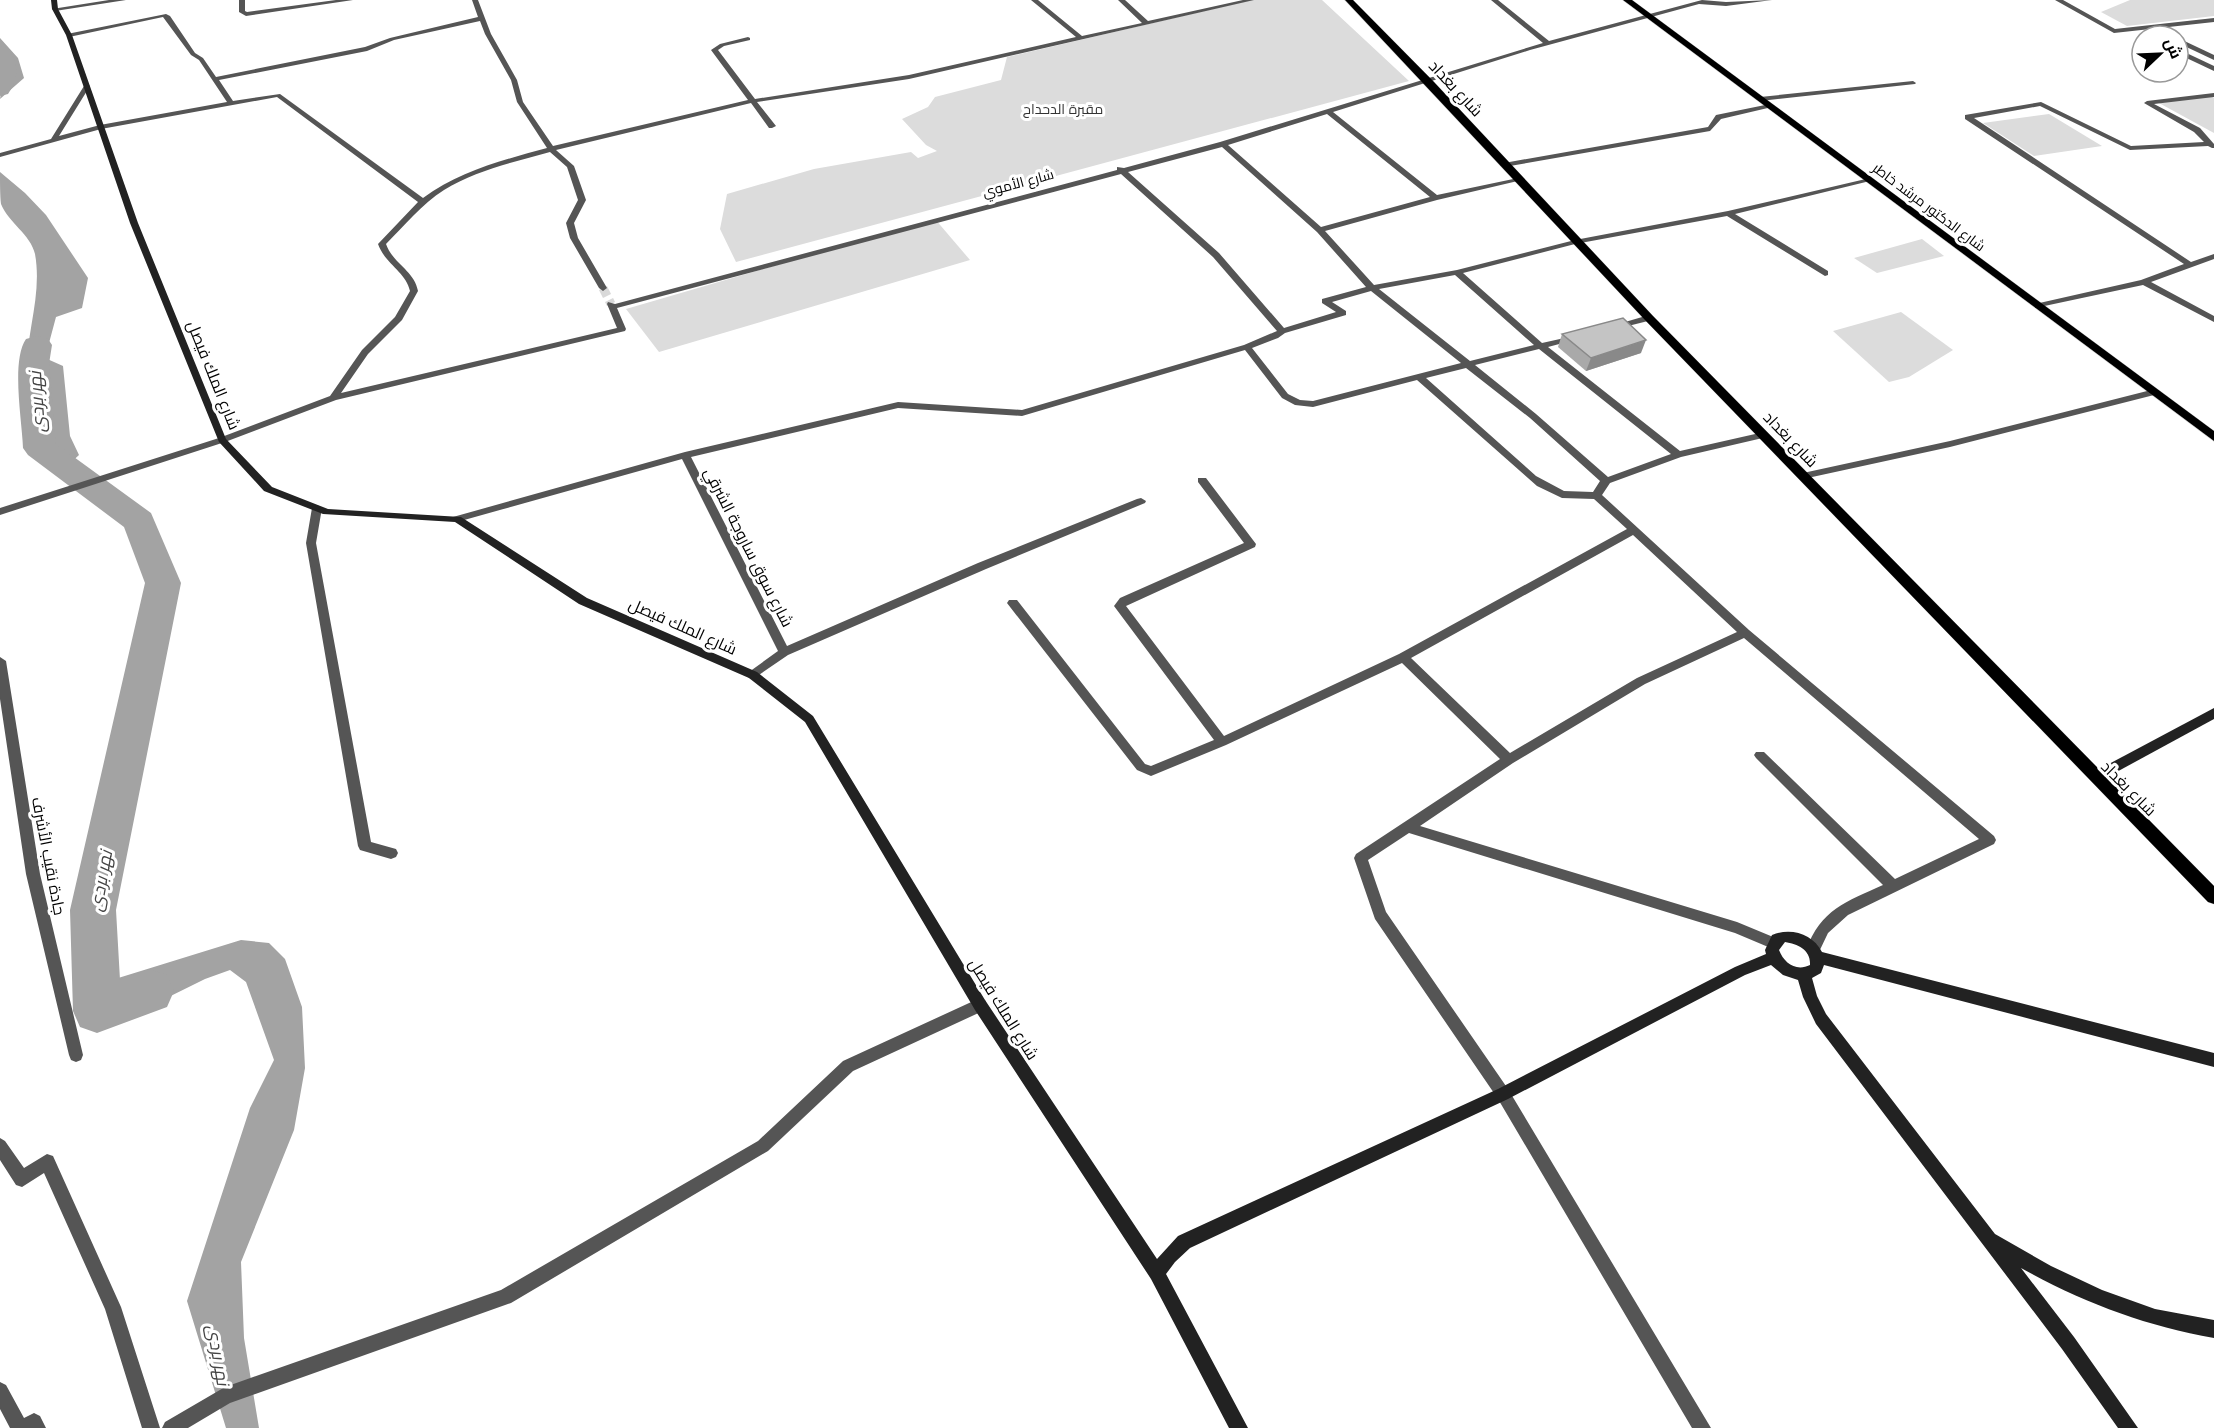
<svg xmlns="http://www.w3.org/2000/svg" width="2214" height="1428" font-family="Lato,Cairo,sans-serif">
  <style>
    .green { fill: #dcdcdc }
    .water { fill: #a3a3a3 }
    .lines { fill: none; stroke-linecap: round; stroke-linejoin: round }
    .river { fill: #a3a3a3; fill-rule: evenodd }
    .street-tunnel { stroke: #d9d9d9; stroke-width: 9; stroke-dasharray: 9 4.5; stroke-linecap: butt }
    .primary-casing { stroke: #dbdbdb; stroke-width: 1 }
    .street { fill: #555; fill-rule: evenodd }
    .secondary { fill: #222; fill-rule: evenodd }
    .primary { fill: #000; fill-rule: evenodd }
    .wall { fill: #a9a9a9 }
    .shaded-wall { fill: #898989 }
    .building { fill: #c4c4c4; stroke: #898989; stroke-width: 1.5 }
    .labels { text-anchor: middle; stroke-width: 6; stroke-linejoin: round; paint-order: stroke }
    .far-park-label { font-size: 14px; fill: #333; stroke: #fff }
    .far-street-label { font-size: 14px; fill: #000; stroke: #fff }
    .street-label { font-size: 16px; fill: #000; stroke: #fff }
    .water-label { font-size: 18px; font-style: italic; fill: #444; stroke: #fff }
  </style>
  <rect width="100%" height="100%" fill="#fff"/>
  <g class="green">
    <path d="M 1251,0 L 1322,0 L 1409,81 L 736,262 L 720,229 L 727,194 L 814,169 L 911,152 L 918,158 L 937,151 L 926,145 L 902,119 L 928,107 L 935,97 L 1001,80 L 1007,57 Z"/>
    <path d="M 2130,0 L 2214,0 L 2214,16 L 2127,26 L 2101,12 Z"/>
    <path d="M 2210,96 L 2214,98 L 2214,133 L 2159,103 Z"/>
    <path d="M 2049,114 L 2102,146 L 2034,156 L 1983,123 Z"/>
    <path d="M 935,219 L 970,260 L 659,352 L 626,309 Z"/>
    <path d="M 1922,239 L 1944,256 L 1877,273 L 1854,258 Z"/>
    <path d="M 1901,312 L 1953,350 L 1909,377 L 1889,382 L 1833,331 Z"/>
  </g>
  <g class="water">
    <path d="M 0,38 L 18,58 L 24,78 L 0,99 L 5,66 L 0,53 Z"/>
    <path d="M 0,172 L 25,193 L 46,215 L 88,278 L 82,308 L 56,317 L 45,358 L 63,366 L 70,436 L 79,455 L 66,467 L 40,448 L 35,390 L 27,383 C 23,340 43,298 35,254 C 31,235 8,222 1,204 C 0,196 0,181 0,172 Z"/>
    <path d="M 241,940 L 269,943 L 285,959 L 302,1007 L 305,1068 L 294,1130 L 241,1262 L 244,1338 L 259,1428 L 226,1428 L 187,1301 L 250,1108 L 274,1060 L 246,982 L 230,970 L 205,979 L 112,1025 L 97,1011 L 96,967 L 115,979 Z"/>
  </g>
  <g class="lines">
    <g class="river">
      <path d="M 0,46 L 8,48 C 19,64 19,79 8,94 L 0,96 Z"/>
      <path d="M 37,336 L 48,339 L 52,345 L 49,364 L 56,444 L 151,513 L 181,583 L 116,910 L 120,980 L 150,969 L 167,975 L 174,991 L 167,1007 L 97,1033 L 80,1027 L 73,1011 L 70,910 L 145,583 L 124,527 L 28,455 L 23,448 C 22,420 11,361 26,339 Z"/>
    </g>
    <path class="street-tunnel" d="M 603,288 L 611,304"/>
    <g class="primary-casing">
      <g id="primary">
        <path d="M 1345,0 L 1353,0 L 1434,82 L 1653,316 L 2214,886 L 2214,904 L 2208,902 L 1645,320 Z"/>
        <path d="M 1623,0 L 1632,0 L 2214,431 L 2214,441 Z"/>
      </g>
    </g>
    <g class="street">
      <path d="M 109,0 L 126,0 L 55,11 L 52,9 Z"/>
      <path d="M 239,0 L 245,0 L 245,11 L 247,12 L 336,0 L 353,0 L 246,16 L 239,12 Z"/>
      <path d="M 472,0 L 478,0 L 491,34 L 517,80 L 523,102 L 553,146 L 748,100 L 711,50 L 720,44 L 748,37 L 750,38 L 750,40 L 724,46 L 718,50 L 755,99 L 909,75 L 1076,37 L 1031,0 L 1038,0 L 1082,36 L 1142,23 L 1118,0 L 1125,0 L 1148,21 L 1243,0 L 1254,0 L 909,79 L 757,102 L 776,126 L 772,128 L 769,128 L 751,103 L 556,150 L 574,166 L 586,200 L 574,223 L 578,238 L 607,288 L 603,291 L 599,288 L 570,238 L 566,223 L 578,200 L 567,167 L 550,152 C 514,162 476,170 444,190 C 422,204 404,226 386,244 C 393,264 414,270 418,291 L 402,320 L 368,354 L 341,393 L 617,328 L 607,304 L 608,302 L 615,304 L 1117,170 L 1117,167 L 1124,168 L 1220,142 L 1543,43 L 1491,0 L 1498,0 L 1549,41 L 1702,0 L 1726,2 L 1772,0 L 1726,6 L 1699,4 L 1530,50 L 1333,112 L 1437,195 L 1518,178 L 1522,180 L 1437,200 L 1325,231 L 1374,285 L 1457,270 L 1575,240 L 1728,211 L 1870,178 L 1874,180 L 1735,214 L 1828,271 L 1828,275 L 1825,276 L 1727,216 L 1575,244 L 1463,273 L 1542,343 L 1578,335 L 1578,339 L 1548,347 L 1680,451 L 1764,432 L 1767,433 L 1767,437 L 1681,457 L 1610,483 L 1602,495 L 1749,630 L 1994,836 L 1996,840 L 1994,844 L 1848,915 L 1828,933 L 1818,954 L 1813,956 L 1808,954 L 1806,950 C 1821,909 1846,902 1883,885 L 1756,758 L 1754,755 L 1756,752 L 1764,752 L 1895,879 L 1979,839 L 1744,638 L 1645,684 L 1513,763 L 1420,826 L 1737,922 L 1778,939 L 1780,943 L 1778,947 L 1773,949 L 1735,933 L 1409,833 L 1368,860 L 1386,912 L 1508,1089 L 1711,1428 L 1692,1428 L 1498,1099 L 1375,919 L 1354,858 L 1356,854 L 1500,759 L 1402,663 L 1226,745 L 1151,776 L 1137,770 L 1007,603 L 1009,600 L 1017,600 L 1145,764 L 1151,766 L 1214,740 L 1114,606 L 1120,598 L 1244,543 L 1198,482 L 1198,478 L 1206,478 L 1256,544 L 1255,547 L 1126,606 L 1224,736 L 1399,654 L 1627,529 L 1594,499 L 1562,498 L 1537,486 L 1417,380 L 1313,407 L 1295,405 L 1282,398 L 1245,350 L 1022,416 L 898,408 L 691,457 L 787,646 L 978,563 L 1137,499 L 1141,498 L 1146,501 L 1145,503 L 986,569 L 788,655 L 753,679 L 749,678 L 747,675 L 749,672 L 778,651 L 682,459 L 457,522 L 452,519 L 453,517 L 685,452 L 898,402 L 1022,410 L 1244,345 L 1277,331 L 1213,257 L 1121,174 L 617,308 L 626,329 L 625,331 L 336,400 L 225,442 L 0,515 L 0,508 L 219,438 L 330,396 L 362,350 L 395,317 L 410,291 C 406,272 385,264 378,244 L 418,202 L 277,97 L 101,129 L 0,157 L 0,153 L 51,139 L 84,86 L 87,84 L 90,86 L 59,136 L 100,125 L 227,102 L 199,60 L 191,55 L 163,17 L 69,37 L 67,36 L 67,34 L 166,14 L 170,16 L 195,53 L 203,58 L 216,77 L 365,47 L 390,38 L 478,17 ZM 480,21 L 485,34 L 511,80 L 517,102 L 547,148 C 503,160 460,171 423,198 L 280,94 L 233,101 L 219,80 L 367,51 L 394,40 ZM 1327,114 L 1430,197 L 1321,227 L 1228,145 ZM 1222,147 L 1317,232 L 1366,287 L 1322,299 L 1322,303 L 1336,312 L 1284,328 L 1219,253 L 1128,172 ZM 1455,275 L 1534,345 L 1470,361 L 1379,289 ZM 1371,291 L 1461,363 L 1313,401 L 1300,400 L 1288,394 L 1252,348 L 1278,338 L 1285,333 L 1346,315 L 1346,311 L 1332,302 ZM 1539,349 L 1671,454 L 1608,477 L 1536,414 L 1475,365 ZM 1466,368 L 1530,418 L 1600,481 L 1593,492 L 1564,491 L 1536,476 L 1426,378 ZM 1633,535 L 1737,632 L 1637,678 L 1510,753 L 1411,658 Z"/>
      <path d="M 2055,0 L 2063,0 L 2115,29 L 2214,18 L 2214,22 L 2114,33 Z"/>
      <path d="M 2178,38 L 2214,55 L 2214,60 L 2178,43 Z"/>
      <path d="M 2178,49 L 2214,66 L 2214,71 L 2178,54 Z"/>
      <path d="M 1913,81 L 1916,83 L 1915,84 L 1760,101 L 1757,99 L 1760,97 Z"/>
      <path d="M 2214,93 L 2214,97 L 2154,104 L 2200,128 L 2214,144 L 2214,148 L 2212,148 L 2208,146 L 2130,150 L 2040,106 L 1974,118 L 2191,262 L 2214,254 L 2214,259 L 2151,282 L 2214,316 L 2214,322 L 2143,285 L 2035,308 L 2035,304 L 2141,280 L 2184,264 L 1965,119 L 1965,115 L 2041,102 L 2131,146 L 2204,142 L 2194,132 L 2144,103 L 2147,101 Z"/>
      <path d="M 1770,104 L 1773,106 L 1772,107 L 1721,119 L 1710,131 L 1504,167 L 1500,165 L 1504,163 L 1708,127 L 1716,115 Z"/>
      <path d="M 1649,315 L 1653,318 L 1652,320 L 1612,330 L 1608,327 Z"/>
      <path d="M 2155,389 L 2160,392 L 2158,394 L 1950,447 L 1803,479 L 1798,476 L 1803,473 L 1950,441 Z"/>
      <path d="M 317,505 L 322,508 L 316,543 L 371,842 L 396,849 L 398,853 L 396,857 L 391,859 L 360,850 L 358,846 L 306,543 L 312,508 Z"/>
      <path d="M 0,657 L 6,661 L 40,874 L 83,1055 L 81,1060 L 76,1062 L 71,1060 L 69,1055 L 26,874 L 0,699 Z"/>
      <path d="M 980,998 L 985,1000 L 987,1005 L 985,1010 L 853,1071 L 768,1151 L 511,1303 L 230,1403 L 188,1428 L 162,1428 L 165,1422 L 225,1387 L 501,1290 L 758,1141 L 843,1061 Z"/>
      <path d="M 0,1138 L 5,1141 L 24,1168 L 47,1154 L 53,1156 L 121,1307 L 160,1428 L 142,1428 L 105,1309 L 44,1173 L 22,1187 L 16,1185 L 0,1160 Z"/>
      <path d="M 0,1382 L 6,1385 L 24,1418 L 34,1413 L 40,1416 L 46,1428 L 10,1428 L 0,1409 Z"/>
    </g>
    <g class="secondary">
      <path d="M 51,0 L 57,0 L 58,9 L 72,35 L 138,223 L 226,439 L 272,487 L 328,509 L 461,517 L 587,598 L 757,672 L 813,716 L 985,1000 L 1157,1259 L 1178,1236 L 1498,1089 L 1735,967 L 1766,954 L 1765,950 L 1772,935 C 1791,927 1813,934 1822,952 L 2214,1053 L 2214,1067 L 1824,965 L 1821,973 L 1812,978 L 1817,996 L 1826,1014 L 1995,1234 L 2051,1266 L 2102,1290 L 2155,1309 L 2214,1320 L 2214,1338 C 2145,1326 2082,1302 2021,1268 L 2074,1337 L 2138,1428 L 2118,1428 L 2062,1349 L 1816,1024 L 1803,997 L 1798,980 L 1783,975 L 1771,965 L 1745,975 L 1508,1099 L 1190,1248 L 1175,1262 L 1166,1274 L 1248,1428 L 1229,1428 L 1151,1279 L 975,1010 L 805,722 L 749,678 L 579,604 L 455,522 L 323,514 L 264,491 L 219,442 L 130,223 L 66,35 L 52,9 ZM 1785,942 C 1798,944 1811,950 1810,965 C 1796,972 1784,963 1779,950 Z"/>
      <path d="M 2214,708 L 2214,719 L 2100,781 L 2092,781 L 2090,777 L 2092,773 Z"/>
    </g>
    <use href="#primary" class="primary"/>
  </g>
  <path class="wall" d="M 1562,334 L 1641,353 L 1586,371 L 1558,347 Z"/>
  <path class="shaded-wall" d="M 1646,340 L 1641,353 L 1586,371 L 1591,358 Z"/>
  <path class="building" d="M 1623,318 L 1646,340 L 1591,358 L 1562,334 Z"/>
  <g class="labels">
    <g class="far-park-label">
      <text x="1063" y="114">مقبرة الدحداح</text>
    </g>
    <g class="far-street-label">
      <text transform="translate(1018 183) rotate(-15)" y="5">شارع الأموي</text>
      <text transform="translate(1929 207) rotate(37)" y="5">شارع الدكتور مرشد خاطر</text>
    </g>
    <g class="street-label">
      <text transform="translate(1456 88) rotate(47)" y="6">شارع بغداد</text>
      <text transform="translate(214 375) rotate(68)" y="6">شارع الملك فيصل</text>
      <text transform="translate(1791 439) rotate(46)" y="6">شارع بغداد</text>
      <text transform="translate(749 547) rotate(63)" y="6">شارع سوق ساروجة الشرقي</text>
      <text transform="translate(683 626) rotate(24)" y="6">شارع الملك فيصل</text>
      <text transform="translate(2129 788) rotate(45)" y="6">شارع بغداد</text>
      <text transform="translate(49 856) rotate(79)" y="6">جادة نقيب الأشرف</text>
      <text transform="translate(1004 1009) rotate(58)" y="6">شارع الملك فيصل</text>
    </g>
    <g class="water-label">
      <text transform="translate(37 402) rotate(-94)" y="6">نهر بردى</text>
      <text transform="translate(101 881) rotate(-80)" y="6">نهر بردى</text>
      <text transform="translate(218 1355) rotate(80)" y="6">نهر بردى</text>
    </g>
  </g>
  <g transform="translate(2160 54) rotate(67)"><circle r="28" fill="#ffffff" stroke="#999999" stroke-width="1.5"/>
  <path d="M0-4.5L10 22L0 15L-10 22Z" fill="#000000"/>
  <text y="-9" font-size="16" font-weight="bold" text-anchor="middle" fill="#000000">ش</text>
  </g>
</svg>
